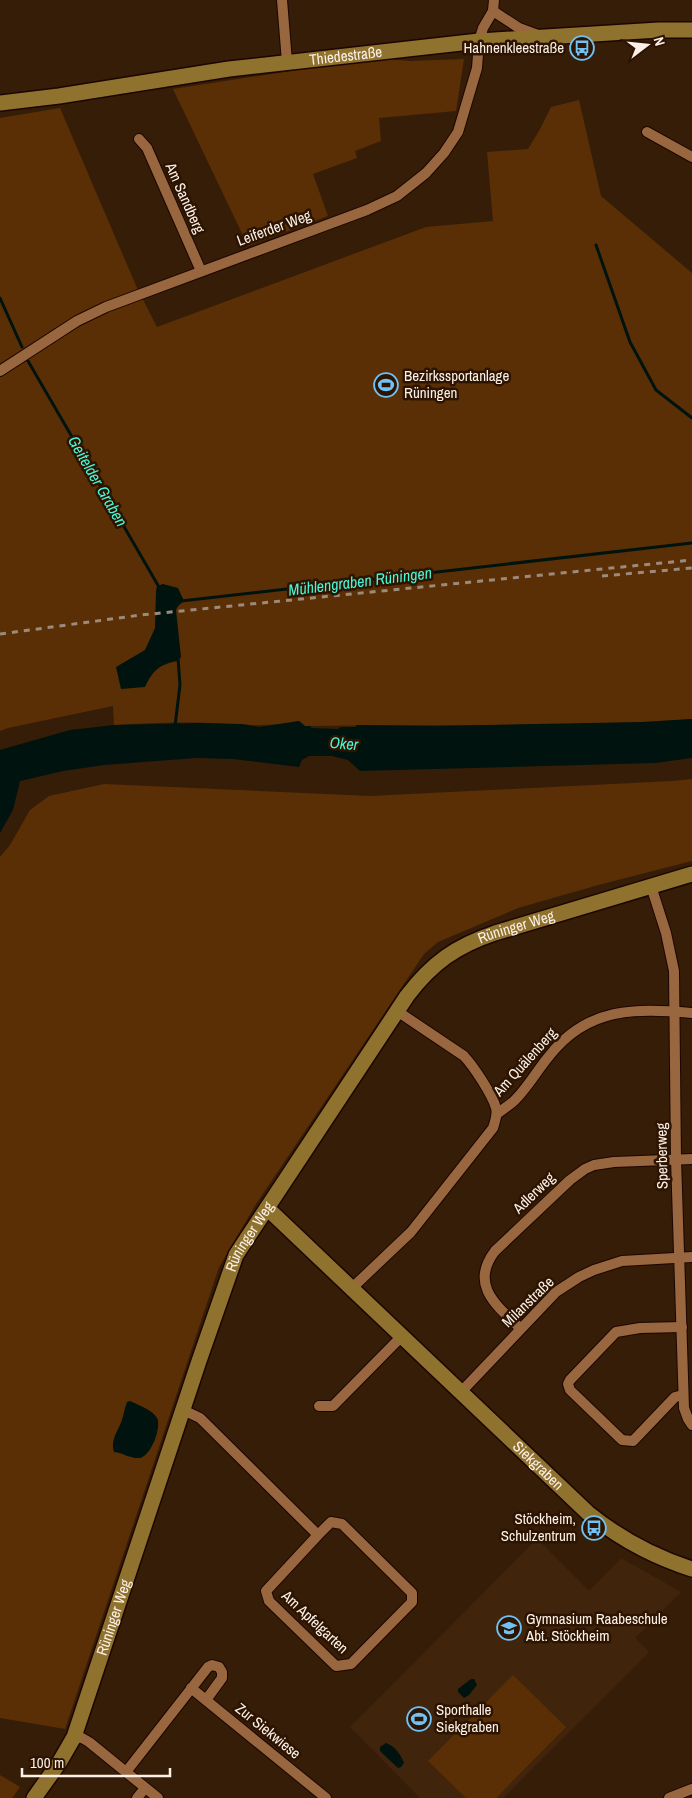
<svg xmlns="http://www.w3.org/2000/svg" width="692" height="1798" font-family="'Archivo Narrow',sans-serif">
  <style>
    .built { fill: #41240c }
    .green { fill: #5a2f06 }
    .water { fill: #00130e }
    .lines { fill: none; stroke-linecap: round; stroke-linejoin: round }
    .stream { stroke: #00130e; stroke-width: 3 }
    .street-casing { stroke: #1c0600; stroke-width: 12 }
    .secondary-casing { stroke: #1c0600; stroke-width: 18 }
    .street { stroke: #98663f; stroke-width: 10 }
    .secondary { stroke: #90722f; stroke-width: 15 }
    .rail { stroke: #9c8a7b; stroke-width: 3; stroke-dasharray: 6 6; stroke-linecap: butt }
    .labels { text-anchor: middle; stroke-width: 5; stroke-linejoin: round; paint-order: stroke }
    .poi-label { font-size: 15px; fill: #fcf0e7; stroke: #2c1401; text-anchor: start }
    .street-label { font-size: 15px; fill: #fcf0e7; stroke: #2c1401 }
    .water-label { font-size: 16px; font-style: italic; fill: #47f7d8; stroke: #2c1401 }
  </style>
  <rect width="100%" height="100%" fill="#361d08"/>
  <path class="built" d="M 537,1539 L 589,1591 L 621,1558 L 681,1592 L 635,1638 L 649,1652 L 503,1798 L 420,1798 L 350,1727 Z"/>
  <g class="green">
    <path d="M 385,59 L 410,61 L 464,59 L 456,111 L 379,118 L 381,141 L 355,151 L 357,158 L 313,174 L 328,216 L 248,246 L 173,89 L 317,67 Z"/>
    <path d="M 579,100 L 601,196 L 692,273 L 692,719 C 563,728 434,724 305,726 L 299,721 C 269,728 240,724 210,723 C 178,722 146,723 114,725 L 113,706 L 8,728 L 0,731 L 0,118 L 60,108 L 137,288 L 157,327 L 426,227 L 493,221 L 487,152 L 528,149 L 539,131 L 551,107 Z"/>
    <path d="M 692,779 L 692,861 L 602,884 L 518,908 L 438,942 L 424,954 L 256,1204 L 219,1267 L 65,1729 L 0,1718 L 0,857 L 10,845 L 30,810 L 49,796 L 104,784 L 370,796 L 672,781 Z"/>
    <path d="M 513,1675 L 566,1727 L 496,1798 L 466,1798 L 428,1761 Z"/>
    <path d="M 0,1775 L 20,1787 L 12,1798 L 0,1798 Z"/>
  </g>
  <g class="water">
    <path d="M 163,584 L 178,588 L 184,601 L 178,606 L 176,610 L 181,657 L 178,661 C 160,664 153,670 145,687 L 121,689 L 116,667 L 145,650 L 155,628 L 156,591 L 157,586 Z"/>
    <path d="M 692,719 L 692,758 L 655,763 L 360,771 L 348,760 L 332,756 L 309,756 L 302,760 L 299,767 L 233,759 L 196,758 L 104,765 L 63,771 L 20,781 L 13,810 L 0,833 L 0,750 L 70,730 L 114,725 L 196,723 L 242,724 L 259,727 L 299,721 L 305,726 L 311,726 L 311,728 L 338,729 L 341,727 L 356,727 L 356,725 L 436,726 L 644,722 Z"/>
    <path d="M 130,1401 C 138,1405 153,1410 157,1418 C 162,1427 151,1456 140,1458 C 131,1459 123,1453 114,1452 C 111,1443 115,1435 119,1427 C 123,1420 124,1410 127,1402 Z"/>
    <path d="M 471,1679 L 474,1679 L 477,1685 L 469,1695 L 464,1698 L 458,1692 L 458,1689 Z"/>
    <path d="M 386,1743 C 395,1746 401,1755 404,1763 L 401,1767 L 398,1768 L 380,1751 L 380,1747 Z"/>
  </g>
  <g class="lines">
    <g class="stream">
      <path d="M 596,245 L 630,342 L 656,390 L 692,418"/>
      <path d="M 0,298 L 22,347"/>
      <path d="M 28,361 L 159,587"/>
      <path d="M 181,601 L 692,543"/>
      <path d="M 175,726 L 180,685 L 178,658"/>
    </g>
    <g class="street-casing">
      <g id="street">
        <path d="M 282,0 L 287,62"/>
        <path d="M 493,11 L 519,28 L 538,35"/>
        <path d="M 647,132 L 692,157"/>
        <path d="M 139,139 L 147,148 L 201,271"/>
        <path d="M 0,371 L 77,321 L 106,307 L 367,210 L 397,196 L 426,173 L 444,153 L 458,132 L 477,68 L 479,41 L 483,28 L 493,11 L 494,0"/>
        <path d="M 651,886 L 666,933 L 674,971 L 676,1159 L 684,1408 L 688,1419 L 692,1425"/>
        <path d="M 497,1114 C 503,1109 510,1105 515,1100 C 528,1087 538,1069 550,1055 C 588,1007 635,1008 692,1013"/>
        <path d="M 352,1288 L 411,1232 L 493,1128 C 495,1121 498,1115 496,1108 C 492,1094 474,1067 464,1056 L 397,1011"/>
        <path d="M 682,1327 L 640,1328 L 616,1332 L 570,1380 L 568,1384 L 570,1390 L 622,1440 L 633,1441 L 675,1397 L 683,1395"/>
        <path d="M 520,1328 C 497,1306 469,1285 495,1251 L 570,1180 L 585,1169 L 594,1165 L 614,1162 L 692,1159"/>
        <path d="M 461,1392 L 556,1292 L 579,1277 L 594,1270 L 622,1261 L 692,1257"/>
        <path d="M 319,1406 L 333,1406 L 402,1336"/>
        <path d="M 183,1410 L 200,1418 L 318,1535 L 331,1522 L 342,1524 L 412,1593 L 412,1602 L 351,1664 L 336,1666 L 269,1601 L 266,1591 L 318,1535"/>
        <path d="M 191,1688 L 326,1798"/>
        <path d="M 74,1737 L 82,1738 L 89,1742 L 158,1798"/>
        <path d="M 126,1772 L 208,1667 L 212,1665 L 219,1667 L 222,1672 L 222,1678 L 206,1700"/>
        <path d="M 137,1798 L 145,1788"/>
        <path d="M 669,1798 L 692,1789"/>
      </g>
    </g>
    <g class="secondary-casing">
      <g id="secondary">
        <path id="s1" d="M 0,103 L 59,96 L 229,69 L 479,41 L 659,30 L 692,30"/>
        <path id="s2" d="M 267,1208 L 588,1513 C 619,1538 654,1557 692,1569"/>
        <path id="s3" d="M 34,1798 L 59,1763 L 74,1737 L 199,1361 L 236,1255 L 407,996 C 432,963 456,946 495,933 L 692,874"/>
      </g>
    </g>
    <use href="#street" class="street"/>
    <use href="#secondary" class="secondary"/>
    <g class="rail">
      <path d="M 602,576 L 692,568"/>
      <path d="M 0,634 L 141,615 L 692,560"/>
    </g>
  </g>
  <defs>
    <g id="bus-ring" transform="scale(1.25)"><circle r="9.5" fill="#2c1401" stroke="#71c1f4" stroke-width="1.5"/><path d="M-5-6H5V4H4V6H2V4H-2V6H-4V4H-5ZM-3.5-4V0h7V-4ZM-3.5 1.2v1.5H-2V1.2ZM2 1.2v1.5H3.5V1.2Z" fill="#71c1f4"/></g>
    <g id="stadium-ring" transform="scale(1.25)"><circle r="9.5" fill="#2c1401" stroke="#71c1f4" stroke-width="1.5"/><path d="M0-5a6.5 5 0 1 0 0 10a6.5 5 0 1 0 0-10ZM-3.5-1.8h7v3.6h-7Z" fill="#71c1f4"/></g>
    <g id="school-ring" transform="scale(1.25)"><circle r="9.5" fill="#2c1401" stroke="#71c1f4" stroke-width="1.5"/><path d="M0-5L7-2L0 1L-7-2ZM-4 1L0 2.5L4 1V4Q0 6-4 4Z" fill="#71c1f4"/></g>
  </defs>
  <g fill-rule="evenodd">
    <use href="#bus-ring" x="582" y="48"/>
    <use href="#stadium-ring" x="386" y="385"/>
    <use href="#bus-ring" x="594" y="1528"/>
    <use href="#school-ring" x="509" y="1628"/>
    <use href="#stadium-ring" x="419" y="1719"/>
  </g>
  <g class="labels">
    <g class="poi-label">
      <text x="564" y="53" text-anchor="end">Hahnenkleestraße</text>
      <text x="404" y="381">Bezirkssportanlage<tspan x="404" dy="17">Rüningen</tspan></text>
      <text x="576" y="1524" text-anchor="end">Stöckheim,<tspan x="576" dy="17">Schulzentrum</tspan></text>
      <text x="526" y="1624">Gymnasium Raabeschule<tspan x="526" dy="17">Abt. Stöckheim</tspan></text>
      <text x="436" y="1715">Sporthalle<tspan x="436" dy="17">Siekgraben</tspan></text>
    </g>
    <g class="street-label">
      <text dy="5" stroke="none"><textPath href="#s1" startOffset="349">Thiedestraße</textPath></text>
      <text transform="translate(185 198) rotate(66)" y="5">Am Sandberg</text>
      <text transform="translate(274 228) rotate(-20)" y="5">Leiferder Weg</text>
      <text dy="5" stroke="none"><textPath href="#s3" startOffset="1024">Rüninger Weg</textPath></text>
      <text transform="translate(525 1062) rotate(-48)" y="5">Am Quälenberg</text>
      <text transform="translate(662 1156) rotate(-91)" y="5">Sperberweg</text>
      <text transform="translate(534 1193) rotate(-44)" y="5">Adlerweg</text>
      <text dy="5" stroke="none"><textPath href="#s3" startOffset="604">Rüninger Weg</textPath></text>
      <text transform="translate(528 1302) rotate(-44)" y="5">Milanstraße</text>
      <text dy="5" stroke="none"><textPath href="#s2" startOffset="374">Siekgraben</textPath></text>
      <text dy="5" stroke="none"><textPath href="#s3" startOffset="199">Rüninger Weg</textPath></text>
      <text transform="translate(315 1622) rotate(43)" y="5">Am Apfelgarten</text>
      <text transform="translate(268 1731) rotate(39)" y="5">Zur Siekwiese</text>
    </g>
    <g class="water-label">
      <text transform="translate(98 481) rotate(60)" y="6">Geitelder Graben</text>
      <text transform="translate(360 581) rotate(-7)" y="6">Mühlengraben Rüningen</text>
      <text transform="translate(344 743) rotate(5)" y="6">Oker</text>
    </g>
  </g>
  <g transform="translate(647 45) rotate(74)" stroke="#2c1401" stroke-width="4" paint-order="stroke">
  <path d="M0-4L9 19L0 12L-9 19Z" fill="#fcf0e7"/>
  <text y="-8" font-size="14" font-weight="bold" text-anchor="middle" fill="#fcf0e7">N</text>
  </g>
  <path d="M22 1768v8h148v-8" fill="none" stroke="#fcf0e7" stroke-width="2.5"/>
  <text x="30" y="1768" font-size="15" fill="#fcf0e7" stroke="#2c1401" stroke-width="4" paint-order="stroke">100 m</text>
</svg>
